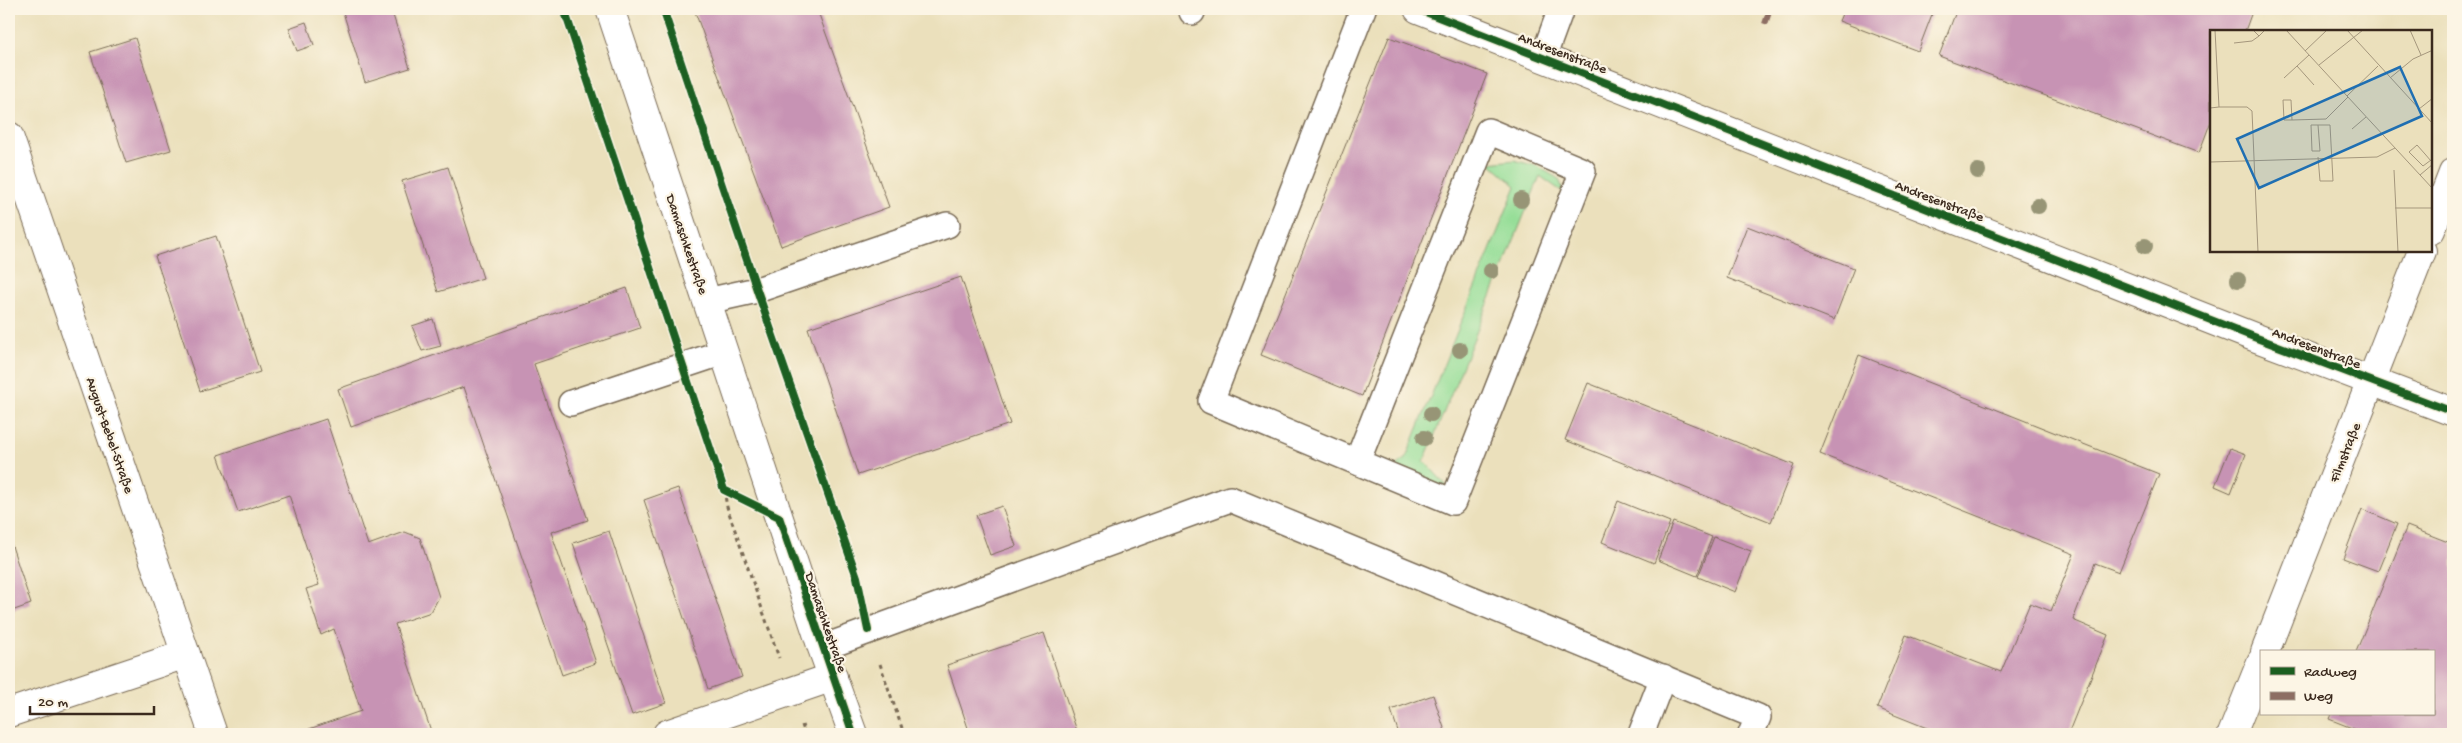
<svg xmlns="http://www.w3.org/2000/svg" width="2462" height="743" font-family="'Gochi Hand',sans-serif">
  <style>
    .green { fill: #96de98; stroke: #68845b }
    .building { fill: #c793b4 }
    .lines { fill: none; stroke-linecap: round; stroke-linejoin: round }
    .service-casing { stroke: #796a55; stroke-width: 28 }
    .minor-casing { stroke: #796a55; stroke-width: 30 }
    .tertiary-casing { stroke: #796a55; stroke-width: 30 }
    .path { stroke: #796a55; stroke-width: 3; stroke-dasharray: 4 4; stroke-linecap: butt }
    .service { stroke: #fff; stroke-width: 25 }
    .minor { stroke: #fff; stroke-width: 28 }
    .tertiary { stroke: #fff; stroke-width: 28 }
    .quiet { stroke: #8d6e63; stroke-width: 6; stroke-dasharray: 12 6; stroke-linecap: butt }
    .cycleway-casing { stroke: #fcf5e5; stroke-width: 11 }
    .cycleway { stroke: #1b5e20; stroke-width: 8 }
    .tree { fill: #979576 }
    .labels { text-anchor: middle; stroke-width: 4.5; stroke-linejoin: round; paint-order: stroke }
    .street-label { font-size: 14px; fill: #3b2a1e; stroke: #fcf5e5 }
    .inset-road { fill: none; stroke: #a5977d; stroke-width: 1 }
    .view { fill: #1f6fb2; fill-opacity: 0.15; stroke: #1f6fb2; stroke-width: 2.5 }
    .inset-edge { fill: none; stroke: #3b2a1e; stroke-width: 2.5 }
  </style>
  <rect width="100%" height="100%" fill="#fcf5e5"/>
  <filter id="ink" filterUnits="userSpaceOnUse"><feTurbulence type="fractalNoise" baseFrequency=".02" numOctaves="2"/><feDisplacementMap in="SourceGraphic" scale="10" xChannelSelector="R" yChannelSelector="G"/><feConvolveMatrix kernelMatrix="1 2 1 2 8 2 1 2 1" color-interpolation-filters="sRGB"/></filter>
  <filter id="wash" filterUnits="userSpaceOnUse"><feTurbulence type="fractalNoise" baseFrequency=".0096" numOctaves="4" result="noise"/><feDisplacementMap in="SourceGraphic" scale="20" xChannelSelector="R" yChannelSelector="G"/><feGaussianBlur stdDeviation="1.12" result="paint"/><feColorMatrix in="noise" values="0 0 0 0 0 0 0 0 0 0 0 0 0 0 0 0 0 1.4 0 .05"/><feComposite in="paint" operator="in"/></filter>
  <g filter="url(#wash)">
    <rect width="100%" height="100%" fill="#ebe0bc"/>
    <path class="green" d="M 1514,160 L 1537,166 L 1559,179 L 1564,193 L 1540,176 L 1424,461 L 1447,486 L 1418,483 L 1390,470 L 1406,458 L 1516,186 L 1490,163 Z"/>
    <g id="blocks">
      <g class="building">
        <path d="M 342,9 L 391,9 L 410,68 L 365,82 Z"/>
        <path d="M 694,9 L 817,9 L 889,207 L 781,246 Z"/>
        <path d="M 1844,9 L 1934,9 L 1918,51 L 1839,21 Z"/>
        <path d="M 1957,9 L 2253,9 L 2245,31 L 2211,31 L 2211,121 L 2199,153 L 1939,56 Z"/>
        <path d="M 306,22 L 314,45 L 297,51 L 289,28 Z"/>
        <path d="M 1389,37 L 1487,74 L 1362,396 L 1261,355 Z"/>
        <path d="M 135,38 L 171,150 L 126,163 L 90,52 Z"/>
        <path d="M 448,167 L 483,278 L 438,292 L 402,181 Z"/>
        <path d="M 1747,226 L 1854,268 L 1834,320 L 1727,278 Z"/>
        <path d="M 216,236 L 260,372 L 200,391 L 155,256 Z"/>
        <path d="M 961,277 L 1010,424 L 858,475 L 808,328 Z"/>
        <path d="M 627,288 L 640,328 L 534,364 L 588,520 L 551,532 L 596,663 L 562,675 L 464,387 L 351,427 L 338,389 Z"/>
        <path d="M 433,319 L 441,346 L 422,351 L 412,326 Z"/>
        <path d="M 1859,355 L 2159,474 L 2119,572 L 2095,563 L 2073,620 L 2108,635 L 2068,734 L 1942,734 L 1877,708 L 1906,635 L 2001,672 L 2030,603 L 2051,611 L 2074,554 L 1820,454 Z"/>
        <path d="M 1588,383 L 1794,465 L 1771,522 L 1565,440 Z"/>
        <path d="M 326,419 L 368,545 L 405,532 L 420,538 L 439,597 L 431,612 L 395,624 L 432,734 L 311,734 L 309,729 L 361,711 L 334,629 L 321,635 L 306,589 L 319,585 L 289,495 L 238,512 L 218,455 Z"/>
        <path d="M 2230,448 L 2246,454 L 2231,493 L 2215,486 Z"/>
        <path d="M 678,488 L 742,677 L 708,689 L 644,500 Z"/>
        <path d="M 1618,501 L 1670,522 L 1654,563 L 1602,542 Z"/>
        <path d="M 1002,506 L 1016,546 L 990,555 L 976,515 Z"/>
        <path d="M 2362,509 L 2397,524 L 2378,571 L 2343,558 Z"/>
        <path d="M 1673,522 L 1712,537 L 1697,576 L 1658,560 Z"/>
        <path d="M 2407,526 L 2453,544 L 2453,734 L 2367,734 L 2329,719 L 2331,714 L 2433,714 L 2433,652 L 2356,652 Z"/>
        <path d="M 609,531 L 666,703 L 632,715 L 573,543 Z"/>
        <path d="M 9,537 L 31,604 L 9,612 Z"/>
        <path d="M 1714,537 L 1751,551 L 1735,592 L 1698,577 Z"/>
        <path d="M 1044,633 L 1078,734 L 970,734 L 947,665 Z"/>
        <path d="M 1433,695 L 1446,734 L 1399,734 L 1391,710 Z"/>
      </g>
    </g>
  </g>
  <g filter="url(#ink)">
    <use href="#blocks" fill-opacity="0" stroke="#796a55" stroke-width="1"/>
    <g class="lines">
      <g class="service-casing">
        <g id="service">
          <path d="M 1192,12 L 1193,9"/>
          <path d="M 1543,58 L 1561,9"/>
          <path d="M 707,301 L 757,290 L 947,225"/>
          <path d="M 571,403 L 724,352"/>
          <path d="M 1357,462 L 1488,131 L 1583,171 L 1453,502 L 1211,401 L 1363,9"/>
          <path d="M 822,648 L 1230,499 L 1758,717 L 1751,734"/>
          <path d="M 1641,734 L 1663,677"/>
        </g>
      </g>
      <g class="minor-casing">
        <g id="minor">
          <path d="M 1418,9 L 2254,337 L 2453,412"/>
          <path d="M 9,136 L 213,734"/>
          <path d="M 2431,230 L 2453,173"/>
          <path d="M 2265,652 L 2422,251"/>
          <path d="M 9,713 L 186,654"/>
          <path d="M 667,734 L 833,677"/>
          <path d="M 2232,734 L 2261,662"/>
        </g>
      </g>
      <g class="tertiary-casing">
        <path id="tertiary" d="M 610,9 L 822,648 L 853,734"/>
      </g>
      <g class="path">
        <path d="M 724,490 L 727,507 L 779,658"/>
        <path d="M 880,664 L 904,734"/>
        <path d="M 802,725 L 805,734"/>
      </g>
      <use href="#service" class="service"/>
      <use href="#minor" class="minor"/>
      <use href="#tertiary" class="tertiary"/>
      <path class="quiet" d="M 1765,24 L 1770,9"/>
      <g class="cycleway-casing">
        <g id="cycleway">
          <path d="M 564,9 L 724,490 L 779,517 L 853,734"/>
          <path d="M 663,9 L 757,290 L 857,577 L 868,630"/>
          <path d="M 1418,9 L 2254,337 L 2453,412"/>
        </g>
      </g>
      <use href="#cycleway" class="cycleway"/>
    </g>
    <g class="tree">
      <circle cx="1978" cy="171" r="8"/>
      <circle cx="1521" cy="200" r="8"/>
      <circle cx="2038" cy="206" r="8"/>
      <circle cx="2145" cy="246" r="8"/>
      <circle cx="1491" cy="271" r="8"/>
      <circle cx="2238" cy="280" r="8"/>
      <circle cx="1460" cy="350" r="8"/>
      <circle cx="1431" cy="414" r="8"/>
      <circle cx="1424" cy="438" r="8"/>
    </g>
  </g>
  <g class="labels">
    <g class="street-label">
      <text transform="translate(1563 52) rotate(21)" y="5">Andresenstraße</text>
      <text transform="translate(1940 200) rotate(21)" y="5">Andresenstraße</text>
      <text transform="translate(688 244) rotate(71)" y="5">Damaschkestraße</text>
      <text transform="translate(2317 347) rotate(21)" y="5">Andresenstraße</text>
      <text transform="translate(111 435) rotate(71)" y="5">August-Bebel-Straße</text>
      <text transform="translate(2344 452) rotate(-68)" y="5">Filmstraße</text>
      <text transform="translate(827 622) rotate(71)" y="5">Damaschkestraße</text>
    </g>
  </g>
  <g transform="translate(2210 30)">
    <rect width="222" height="222" fill="#ebe0bc"/>
    <path class="inset-road" d="M 43,0 L 49,6 L 55,0M 76,0 L 223,159M 137,0 L 223,94M 200,0 L 211,25M 24,13 L 42,11 L 49,6M 95,21 L 117,0M 109,35 L 153,0M 87,36 L 104,55M 74,48 L 99,25M 180,48 L 203,29 L 223,20M 137,66 L 168,36M 9,77 L 37,77 L 42,81 L 48,222M 0,78 L 9,77 L 5,0M 209,79 L 223,68M 82,90 L 81,70 L 73,70 L 74,90 L 82,90 L 116,89 L 138,67M 142,99 L 156,87M 108,127 L 110,151 L 123,151 L 120,95 L 108,95 L 110,121 L 102,121 L 101,95 L 108,95M 221,130 L 213,136 L 199,122 L 207,115 L 215,124 L 221,131 L 223,132M 0,132 L 167,127 L 185,118M 184,140 L 188,222M 210,145 L 223,134M 185,178 L 223,178"/>
    <path class="view" d="M 190,37 L 212,86 L 49,158 L 27,109 Z"/>
    <rect width="222" height="222" class="inset-edge"/>
  </g>
  <rect width="2462" height="743" fill="none" stroke="#fcf5e5" stroke-width="30"/>
  <rect x="2260" y="650" width="175" height="65" fill="#fcf5e5" stroke="#afa495"/>
  <rect x="2270" y="667" width="25" height="8" fill="#1b5e20" stroke="#afa495"/>
  <text x="2304" y="676" font-size="15" fill="#3b2a1e">Radweg</text>
  <rect x="2270" y="692" width="25" height="8" fill="#8d6e63" stroke="#afa495"/>
  <text x="2304" y="700" font-size="15" fill="#3b2a1e">Weg</text>
  <path d="M30 706v8h124v-8" fill="none" stroke="#3b2a1e" stroke-width="2.5"/>
  <text x="38" y="706" font-size="15" fill="#3b2a1e" stroke="#fcf5e5" stroke-width="4" paint-order="stroke">20 m</text>
</svg>
